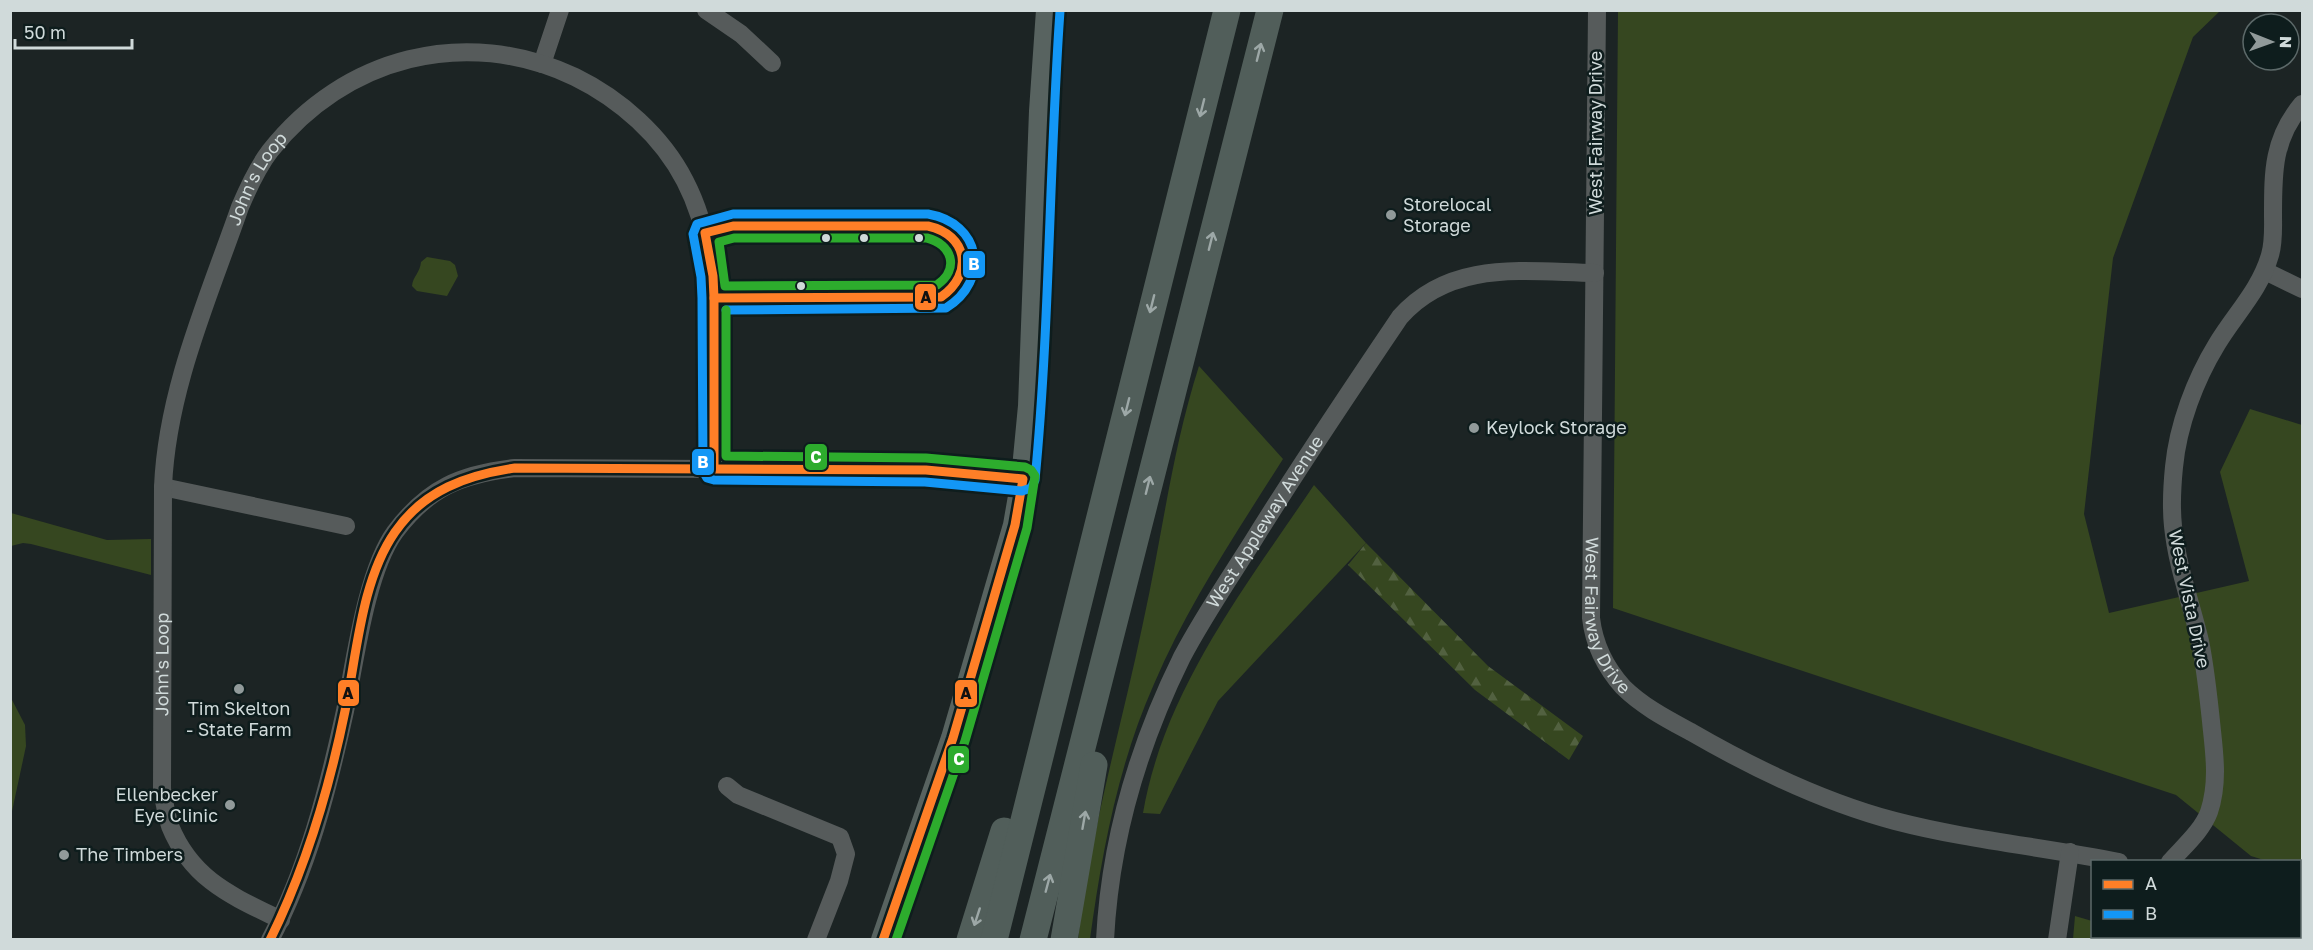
<svg xmlns="http://www.w3.org/2000/svg" width="2313" height="950" font-family="'Golos Text',sans-serif">
  <style>
    .green { fill: #364720 }
    .forest { fill: url(#forest-firs) }
    .lines { fill: none; stroke-linecap: round; stroke-linejoin: round }
    .minor { stroke: #565b5b; stroke-width: 18 }
    .major { stroke: #586360; stroke-width: 24 }
    .highway { stroke: #515e5a; stroke-width: 27 }
    .bus-1-casing { stroke: #0e1d1d; stroke-width: 14 }
    .bus-2-casing { stroke: #0e1d1d; stroke-width: 14 }
    .bus-3-casing { stroke: #0e1d1d; stroke-width: 14 }
    .bus-1 { stroke: #ff7f27; stroke-width: 9 }
    .bus-2 { stroke: #1397f6; stroke-width: 9 }
    .bus-3 { stroke: #2dac2d; stroke-width: 9 }
    .oneway { stroke: #9da8a7 }
    .poi-dot { fill: #919a9a; stroke: #0e1d1d; stroke-width: 2 }
    .bus-dot { fill: #d0dada; stroke: #0e1d1d; stroke-width: 2 }
    .labels { text-anchor: middle; stroke-width: 5; stroke-linejoin: round; paint-order: stroke }
    .street-label { font-size: 18px; fill: #d0dada; stroke: #0e1d1d }
    .poi-label { font-size: 18px; fill: #d0dada; stroke: #0e1d1d; text-anchor: start }
    .line-badge { stroke: #0e1d1d; stroke-width: 2 }
    .badge-label { font-size: 16px; text-anchor: middle; font-weight: bold; fill: #fff }
    .pale-badge-label { font-size: 16px; text-anchor: middle; font-weight: bold; fill: #111 }
  </style>
  <defs>
    <pattern id="forest-firs" width="22" height="20" patternUnits="userSpaceOnUse" patternTransform="scale(1.5)"><rect width="22" height="20" fill="#364720"/><path d="M5 1l3.5 6h-7zM16 11l3.5 6h-7z" fill="#526140"/></pattern>
  </defs>
  <rect width="100%" height="100%" fill="#1c2424"/>
  <g class="green">
    <path d="M 1618,11 L 2220,11 L 2193,37 L 2113,258 L 2084,514 L 2109,613 L 2249,581 L 2220,472 L 2250,409 L 2302,425 L 2302,873 L 2300,872 L 2300,862 L 2267,861 L 2251,856 L 2176,795 L 1613,608 Z"/>
    <path d="M 427,257 L 450,261 L 455,265 L 458,276 L 447,296 L 417,291 L 412,286 C 413,276 420,273 421,262 Z"/>
    <path d="M 1199,366 L 1283,459 C 1237,532 1188,604 1154,684 C 1118,765 1102,852 1090,939 L 1078,940 C 1090,832 1121,729 1143,623 C 1162,537 1172,450 1199,366 Z"/>
    <path d="M 1314,485 L 1366,543 L 1218,701 L 1160,814 L 1143,813 C 1164,690 1246,586 1314,485 Z"/>
    <path d="M 11,513 L 107,540 L 151,539 L 151,575 L 31,544 L 23,543 L 11,546 Z"/>
    <path d="M 11,698 L 25,725 L 26,746 L 11,816 Z"/>
    <path d="M 2075,916 L 2092,921 L 2092,936 L 2154,936 L 2166,939 L 2073,939 Z"/>
  </g>
  <path class="forest" d="M 1366,543 L 1488,666 L 1583,736 L 1569,760 L 1475,690 L 1348,565 Z"/>
  <g class="lines">
    <g class="minor">
      <path d="M 706,10 L 741,34 L 772,63"/>
      <path id="s1" d="M 1597,10 L 1591,618 C 1594,644 1605,667 1623,687 C 1642,706 1667,719 1691,732 C 1755,769 1823,802 1895,821 C 1968,840 2044,847 2119,862"/>
      <path d="M 542,64 L 560,10"/>
      <path d="M 2265,271 L 2302,289"/>
      <path d="M 163,487 L 346,526"/>
      <path d="M 727,786 L 738,795 L 840,837 L 846,854 L 839,881 L 816,940"/>
      <path d="M 2170,862 C 2183,847 2202,831 2209,812 C 2218,785 2215,758 2212,731 C 2209,701 2206,671 2200,641 C 2191,603 2177,566 2173,526 C 2171,507 2172,487 2174,467 C 2178,425 2195,380 2217,344 C 2235,314 2260,290 2270,255 C 2274,242 2273,228 2273,214 C 2273,171 2273,139 2302,104"/>
      <path d="M 2300,895 L 2302,895"/>
      <path id="s2" d="M 281,920 C 232,896 192,880 170,826 C 166,814 164,801 162,789 L 163,487 C 167,390 208,299 240,207 C 248,188 257,168 270,151 C 344,57 465,25 575,77 C 620,99 662,136 685,181 C 712,233 713,284 714,341 C 715,383 714,425 714,468"/>
      <path d="M 270,940 C 308,868 328,789 345,711 C 355,661 366,572 395,532 C 428,488 461,474 515,468 L 926,470 L 1023,479"/>
      <path id="s3" d="M 1105,940 C 1110,841 1138,746 1182,657 C 1203,617 1229,579 1253,541 C 1300,465 1350,391 1400,317 C 1451,259 1525,272 1595,273"/>
      <path d="M 2057,940 L 2070,852"/>
    </g>
    <path class="major" d="M 883,940 L 953,738 L 1015,525 L 1023,479 L 1030,406 L 1041,111 L 1048,10"/>
    <g class="highway">
      <path d="M 970,940 L 1004,831"/>
      <path d="M 994,940 L 1227,10"/>
      <path d="M 1033,940 L 1270,10"/>
      <path d="M 1064,940 L 1094,765"/>
    </g>
    <g class="bus-1-casing">
      <g id="bus-1">
        <path d="M 733,226 L 928,226 C 968,235 974,274 941,297 L 714,298 L 713,276 L 705,233 Z"/>
        <path d="M 714,298 L 714,468"/>
        <path d="M 270,940 C 306,867 329,790 345,711 C 357,654 361,581 395,532 C 424,490 467,475 515,468 L 926,470 L 1023,479 L 1015,525 L 953,738 L 883,940"/>
      </g>
    </g>
    <g class="bus-2-casing">
      <path id="bus-2" d="M 726,310 L 946,308 C 991,280 981,223 928,214 L 733,214 L 697,224 L 693,234 L 701,277 L 702,298 L 703,471 L 707,478 L 714,480 L 925,482 L 1022,491 L 1031,488 L 1035,480 C 1050,324 1049,167 1060,11"/>
    </g>
    <g class="bus-3-casing">
      <g id="bus-3">
        <path d="M 734,238 L 927,238 C 952,244 960,269 937,285 L 725,286 L 719,242 Z"/>
        <path d="M 726,310 L 726,456 L 926,458 L 1025,467 L 1031,470 L 1035,476 L 1027,528 L 965,741 L 896,940"/>
      </g>
    </g>
    <use href="#bus-1" class="bus-1"/>
    <use href="#bus-2" class="bus-2"/>
    <use href="#bus-3" class="bus-3"/>
  </g>
  <defs><path id="oneway-shaft" d="M-6 0H5M1.5-3L5.5 0L1.5 3" fill="none" stroke-width="1.6" stroke-linecap="round" stroke-linejoin="round" transform="scale(1.5)"/></defs>
  <g class="oneway">
    <use href="#oneway-shaft" transform="translate(1259 52) rotate(-76)"/>
    <use href="#oneway-shaft" transform="translate(1202 108) rotate(104)"/>
    <use href="#oneway-shaft" transform="translate(1211 241) rotate(-76)"/>
    <use href="#oneway-shaft" transform="translate(1152 304) rotate(104)"/>
    <use href="#oneway-shaft" transform="translate(1127 407) rotate(104)"/>
    <use href="#oneway-shaft" transform="translate(1148 485) rotate(-76)"/>
    <use href="#oneway-shaft" transform="translate(1084 820) rotate(-80)"/>
    <use href="#oneway-shaft" transform="translate(1048 883) rotate(-75)"/>
    <use href="#oneway-shaft" transform="translate(977 917) rotate(108)"/>
  </g>
  <g class="poi-dot">
    <circle cx="1391" cy="215" r="6"/>
    <circle cx="1474" cy="428" r="6"/>
    <circle cx="239" cy="689" r="6"/>
    <circle cx="230" cy="805" r="6"/>
    <circle cx="64" cy="855" r="6"/>
  </g>
  <g class="bus-dot">
    <circle cx="826" cy="238" r="5"/>
    <circle cx="864" cy="238" r="5"/>
    <circle cx="919" cy="238" r="5"/>
    <circle cx="801" cy="286" r="5"/>
  </g>
  <g class="labels">
    <g class="street-label">
      <text transform="translate(1596 133) rotate(-90)" y="6">West Fairway Drive</text>
      <text dy="6" stroke="none"><textPath href="#s2" startOffset="814">John's Loop</textPath></text>
      <text dy="6" stroke="none"><textPath href="#s3" startOffset="454">West Appleway Avenue</textPath></text>
      <text transform="translate(2189 599) rotate(78)" y="6">West Vista Drive</text>
      <text dy="6" stroke="none"><textPath href="#s1" startOffset="609">West Fairway Drive</textPath></text>
      <text dy="6" stroke="none"><textPath href="#s2" startOffset="312">John's Loop</textPath></text>
    </g>
    <g class="poi-label">
      <text x="1403" y="211">Storelocal<tspan x="1403" dy="21">Storage</tspan></text>
      <text x="1486" y="434">Keylock Storage</text>
      <text x="239" y="715" text-anchor="middle">Tim Skelton<tspan x="239" dy="21">- State Farm</tspan></text>
      <text x="218" y="801" text-anchor="end">Ellenbecker<tspan x="218" dy="21">Eye Clinic</tspan></text>
      <text x="76" y="861">The Timbers</text>
    </g>
  </g>
  <g class="line-badge">
    <rect x="962" y="250" width="24" height="29" rx="6" fill="#1397f6"/>
    <rect x="914" y="283" width="23" height="28" rx="6" fill="#ff7f27"/>
    <rect x="804" y="443" width="24" height="28" rx="6" fill="#2dac2d"/>
    <rect x="691" y="448" width="24" height="28" rx="6" fill="#1397f6"/>
    <rect x="337" y="679" width="23" height="28" rx="6" fill="#ff7f27"/>
    <rect x="954" y="679" width="24" height="29" rx="6" fill="#ff7f27"/>
    <rect x="947" y="745" width="23" height="29" rx="6" fill="#2dac2d"/>
  </g>
  <g class="badge-label">
    <text x="974" y="270">B</text>
    <text x="816" y="463">C</text>
    <text x="703" y="468">B</text>
    <text x="959" y="765">C</text>
  </g>
  <g class="pale-badge-label">
    <text x="926" y="303">A</text>
    <text x="348" y="699">A</text>
    <text x="966" y="699">A</text>
  </g>
  <rect width="2313" height="950" fill="none" stroke="#d0dada" stroke-width="24"/>
  <rect x="2091" y="860" width="210" height="78" fill="#0e1d1d" stroke="#5c6969" stroke-width="1.5"/>
  <rect x="2103" y="880" width="30" height="9" fill="#ff7f27" stroke="#5c6969" stroke-width="1.5"/>
  <text x="2145" y="890" font-size="18" fill="#d0dada">A</text>
  <rect x="2103" y="910" width="30" height="9" fill="#1397f6" stroke="#5c6969" stroke-width="1.5"/>
  <text x="2145" y="920" font-size="18" fill="#d0dada">B</text>
  <g transform="translate(2271 42) rotate(91)"><circle r="28" fill="#0e1d1d" stroke="#5c6969" stroke-width="1.5"/>
  <path d="M0-4.5L10 22L0 15L-10 22Z" fill="#919a9a"/>
  <text y="-9" font-size="16" font-weight="bold" text-anchor="middle" fill="#d0dada">N</text>
  </g>
  <path d="M15 39v9h117v-9" fill="none" stroke="#d0dada" stroke-width="3"/>
  <text x="24" y="39" font-size="18" fill="#d0dada" stroke="#0e1d1d" stroke-width="4.5" paint-order="stroke">50 m</text>
</svg>
